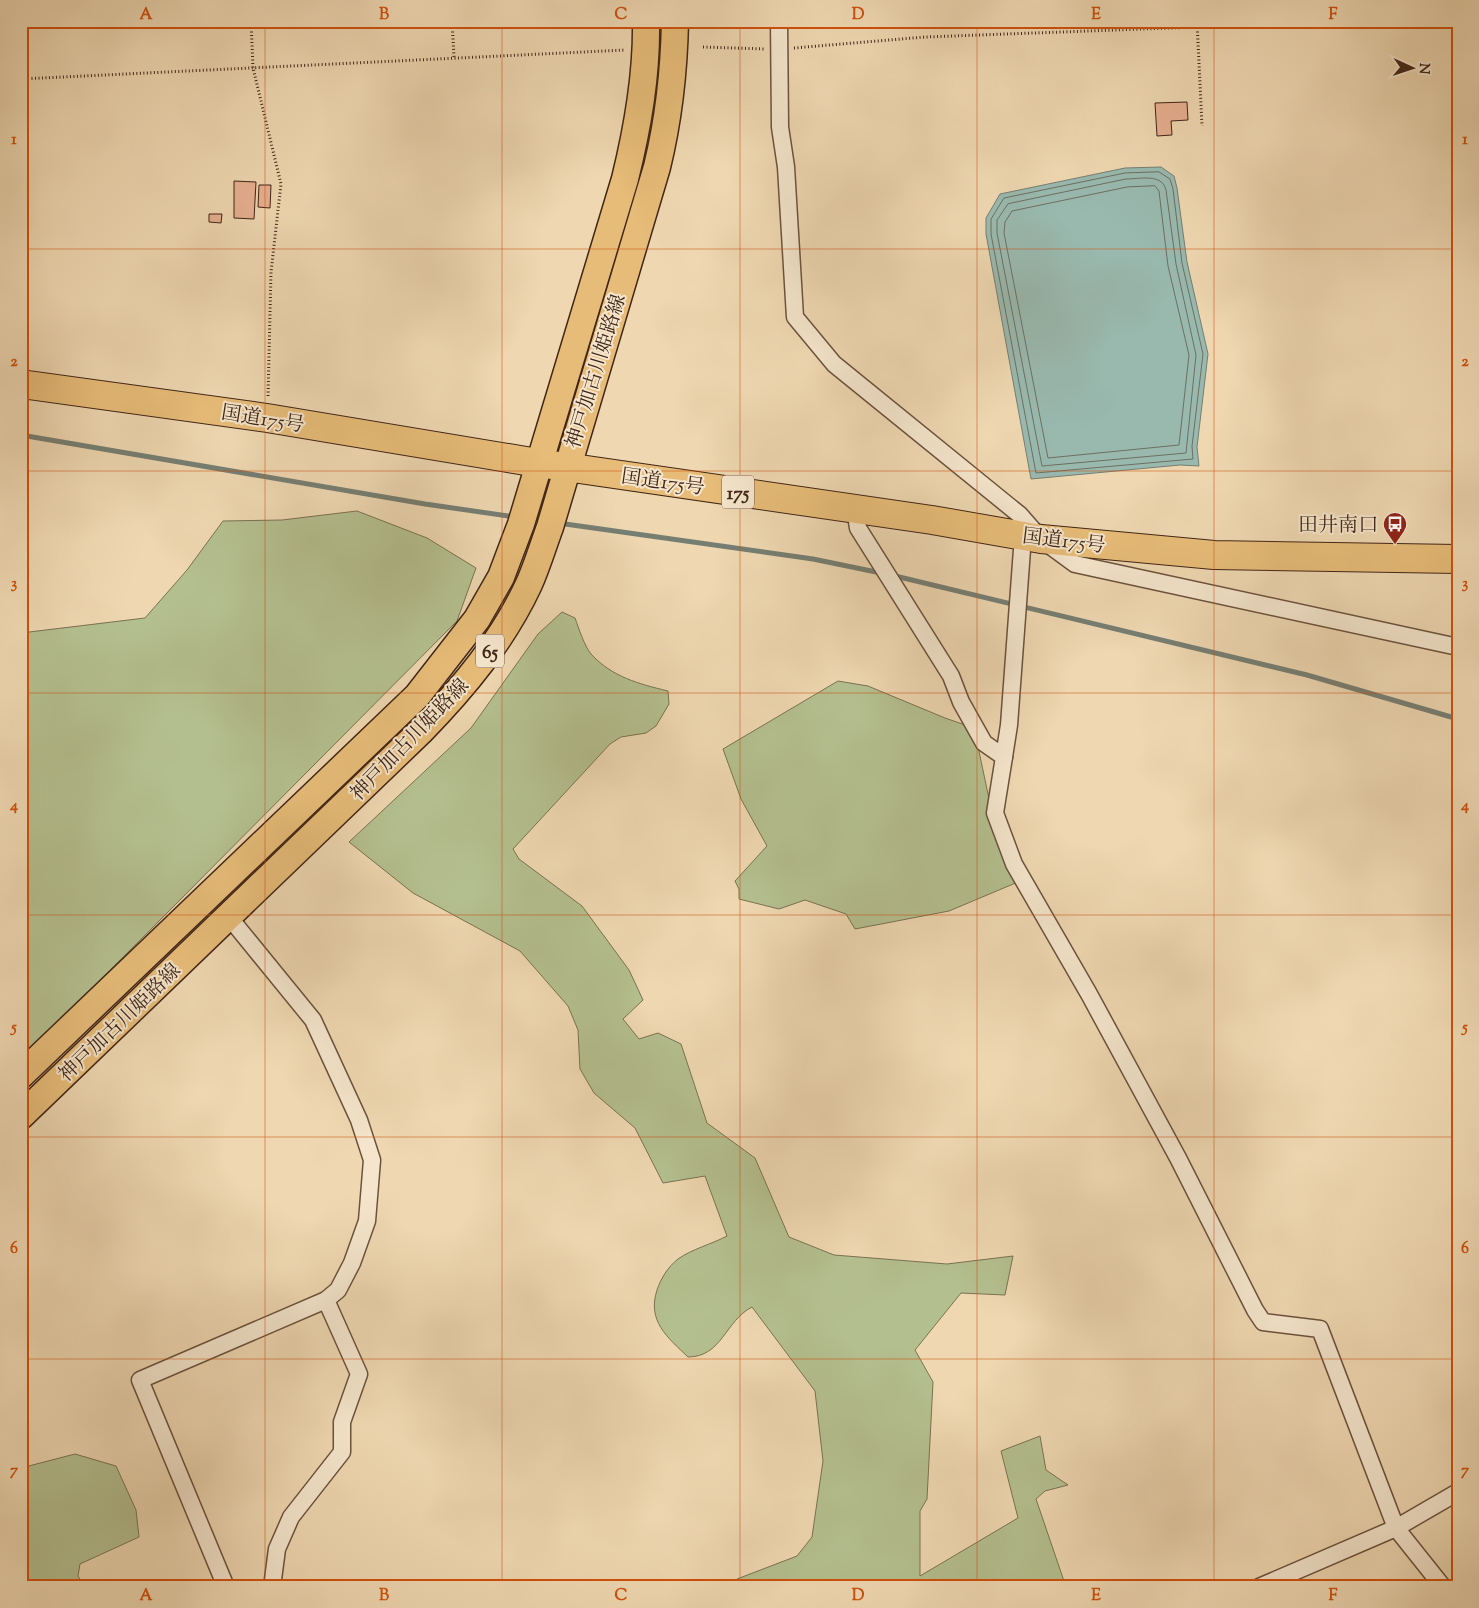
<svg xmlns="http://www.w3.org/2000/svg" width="1479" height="1608" font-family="'Sorts Mill Goudy','Noto Serif JP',serif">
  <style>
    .green { fill: #b4bf8f; stroke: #7a7252 }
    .water { fill: #99b9af; stroke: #767e72 }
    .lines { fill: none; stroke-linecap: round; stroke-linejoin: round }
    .shore { stroke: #6d6f62; stroke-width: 1 }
    .stream { stroke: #767e72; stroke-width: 5 }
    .building { fill: #e7b091; stroke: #412516 }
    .minor-casing { stroke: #6c523d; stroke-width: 19 }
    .primary-casing { stroke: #412516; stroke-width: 29 }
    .trunk-casing { stroke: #412516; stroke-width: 30 }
    .path { stroke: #412516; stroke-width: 3; stroke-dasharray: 1 2.5; stroke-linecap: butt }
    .minor { stroke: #f4e5cc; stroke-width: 16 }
    .primary { stroke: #e7bc78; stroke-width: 26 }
    .trunk { stroke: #e7bc78; stroke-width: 28 }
    .grid { fill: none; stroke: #cf510e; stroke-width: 1; stroke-opacity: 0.55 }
    .labels { text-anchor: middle; stroke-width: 4; stroke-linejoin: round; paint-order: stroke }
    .shield { fill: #f4e5cc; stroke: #775f4d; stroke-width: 1 }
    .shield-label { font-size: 19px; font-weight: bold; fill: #412516 }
    .street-label { font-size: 20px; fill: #412516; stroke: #f4e5cc }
    .poi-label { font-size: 20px; fill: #412516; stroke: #f4e5cc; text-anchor: end }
    .neatline { fill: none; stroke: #cf510e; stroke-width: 2 }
    .grid-label { font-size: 16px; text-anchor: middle; font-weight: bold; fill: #cf510e }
  </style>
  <rect width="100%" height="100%" fill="#eed7b1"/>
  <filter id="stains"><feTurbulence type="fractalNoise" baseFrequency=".004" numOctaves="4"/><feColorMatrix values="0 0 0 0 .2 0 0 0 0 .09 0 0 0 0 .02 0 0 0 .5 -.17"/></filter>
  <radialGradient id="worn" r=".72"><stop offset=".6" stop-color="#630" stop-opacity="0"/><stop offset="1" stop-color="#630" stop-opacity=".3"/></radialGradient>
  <g class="green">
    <path d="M 357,511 L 427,538 L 476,568 L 457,621 L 21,1060 L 21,633 L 145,618 L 187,570 L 223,521 L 282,520 Z"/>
    <path d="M 562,612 L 575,618 C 579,629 584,645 591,654 C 612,677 639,684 668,691 L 669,704 L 656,726 L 646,733 L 621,737 L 610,744 L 513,849 L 519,859 L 582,906 L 629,970 L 643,1000 L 623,1019 L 639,1039 L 658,1033 L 681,1044 L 707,1123 L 755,1158 L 789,1237 L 834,1255 L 947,1264 L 1013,1256 L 1005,1295 L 961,1293 L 915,1350 L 933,1382 L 927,1499 L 920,1511 L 920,1576 L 1018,1518 L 1001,1451 L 1040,1436 L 1046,1470 L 1068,1485 L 1045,1491 L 1036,1499 L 1066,1587 L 729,1587 L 737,1579 L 797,1556 L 812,1537 L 823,1461 L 815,1391 L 752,1307 C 725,1321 722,1357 688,1357 C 667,1337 647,1321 657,1290 C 661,1278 668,1267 678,1259 C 692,1249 712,1244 727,1236 L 705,1176 L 663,1183 L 635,1128 L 594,1093 L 580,1069 L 578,1030 L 568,1006 L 520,951 L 413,893 L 349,842 L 471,728 L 538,634 Z"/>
    <path d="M 838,681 L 868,686 L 945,718 L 974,728 L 991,808 L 1018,882 L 949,911 L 855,929 L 846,914 L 805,900 L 779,909 L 739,899 L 739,889 L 735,881 L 767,846 L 741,799 L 723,749 Z"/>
    <path d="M 75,1454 L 116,1466 L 136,1510 L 139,1537 L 80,1564 L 78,1576 L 85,1587 L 21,1587 L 21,1468 Z"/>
  </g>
  <path class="water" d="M 1161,167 L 1174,176 L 1177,188 L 1187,262 L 1208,354 L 1197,447 L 1199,466 L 1180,465 L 1031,479 L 986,234 L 986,218 L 1000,194 L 1125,168 Z"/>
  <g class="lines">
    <g class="shore">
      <path d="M 1159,172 L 1170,179 L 1173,189 L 1182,263 L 1203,354 L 1192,446 L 1193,459 L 1036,473 L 991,234 L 991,219 L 1004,198 L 1125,173 Z"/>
      <path d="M 1126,179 C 1140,179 1162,173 1166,190 L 1176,264 L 1196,355 L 1186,453 L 1042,466 L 997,233 L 997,220 L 1008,204 Z"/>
      <path d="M 1155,186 L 1159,191 L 1168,266 L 1189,355 L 1179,445 L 1048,458 L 1004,233 L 1005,222 L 1012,211 L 1127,187 Z"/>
    </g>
    <g class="stream">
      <path d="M 21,435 L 425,504 L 515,517"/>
      <path d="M 558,523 L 813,559 L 881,573"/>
      <path d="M 891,575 L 1307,675 L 1458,719"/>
    </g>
  </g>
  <g class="building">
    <path d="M 1187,102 L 1188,120 L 1171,121 L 1172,135 L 1157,136 L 1155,103 Z"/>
    <path d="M 234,181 L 256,182 L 254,219 L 234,218 Z"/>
    <path d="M 259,185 L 271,185 L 270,208 L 258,207 Z"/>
    <path d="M 209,214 L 222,214 L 221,223 L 209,222 Z"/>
  </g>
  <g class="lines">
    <g class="minor-casing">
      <g id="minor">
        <path d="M 779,21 L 780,127 L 786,167 L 795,317 L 834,364 L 1020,515 L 1041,539 L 1075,564 L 1458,647"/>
        <path d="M 855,509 L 858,528 L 951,676 L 961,702 L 984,743 L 1004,757 L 995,813 L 1014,864 L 1089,994 L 1178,1158 L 1255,1310 L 1263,1322 L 1320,1329 L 1396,1528 L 1443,1587"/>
        <path d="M 1004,757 L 1009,725 L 1023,536"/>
        <path d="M 226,1587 L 140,1380 L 326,1300 L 338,1290 L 352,1263 L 367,1221 L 372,1160 L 359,1120 L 313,1020 L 229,917"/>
        <path d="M 272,1587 L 277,1549 L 291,1517 L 342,1452 L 342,1422 L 359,1374 L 326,1300"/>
        <path d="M 1259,1587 L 1396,1528 L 1458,1492"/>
      </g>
    </g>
    <g class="primary-casing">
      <g id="primary">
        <path d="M 21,1075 L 417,696 L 477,619 L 501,577 L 521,524 L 625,179 C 638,126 647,75 646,21"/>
        <path d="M 21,1116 L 421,731 C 464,687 503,640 529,584 C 537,566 543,546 550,527 L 657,167 C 669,118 674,72 675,21"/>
      </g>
    </g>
    <g class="trunk-casing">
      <path id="trunk" d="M 21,384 L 267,418 L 538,463 L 932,520 L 1041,539 L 1214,555 L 1458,559"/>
    </g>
    <g class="path">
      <path d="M 251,21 L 253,68 L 281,184 L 271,272 L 268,397"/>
      <path d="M 452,21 L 454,57"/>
      <path d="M 1197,21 L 1202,126"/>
      <path d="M 703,47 L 765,49"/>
      <path d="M 794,48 L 925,37 L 1197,27"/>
      <path d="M 21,79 L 625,50"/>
    </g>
    <use href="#minor" class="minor"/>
    <use href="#primary" class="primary"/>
    <use href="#trunk" class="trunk"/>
  </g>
  <path class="grid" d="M 265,21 L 265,1587M 502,21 L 502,1587M 740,21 L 740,1587M 977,21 L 977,1587M 1214,21 L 1214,1587M 21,249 L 1458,249M 21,471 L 1458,471M 21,693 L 1458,693M 21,915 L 1458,915M 21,1137 L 1458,1137M 21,1359 L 1458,1359"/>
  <defs>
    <g id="bus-pin" transform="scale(1.25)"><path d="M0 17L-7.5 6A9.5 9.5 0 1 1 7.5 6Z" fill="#8f2418" stroke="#f4e5cc"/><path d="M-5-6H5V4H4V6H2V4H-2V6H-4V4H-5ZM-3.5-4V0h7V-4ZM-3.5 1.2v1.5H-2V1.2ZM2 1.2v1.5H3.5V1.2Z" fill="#fff"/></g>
  </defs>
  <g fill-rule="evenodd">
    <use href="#bus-pin" x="1395" y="524"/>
  </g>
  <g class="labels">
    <g class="shield">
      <rect x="722" y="475.5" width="32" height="33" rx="4"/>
      <rect x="476" y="634.5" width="28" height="33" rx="4"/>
    </g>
    <g class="shield-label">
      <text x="738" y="499">175</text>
      <text x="490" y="658">65</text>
    </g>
    <g class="street-label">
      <text transform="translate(595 371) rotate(-73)" y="7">神戸加古川姫路線</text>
      <text transform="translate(263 418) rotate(9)" y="7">国道175号</text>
      <text transform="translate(663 481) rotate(8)" y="7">国道175号</text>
      <text transform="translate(1064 540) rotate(7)" y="7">国道175号</text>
      <text transform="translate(409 739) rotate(-46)" y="7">神戸加古川姫路線</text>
      <text transform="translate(119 1022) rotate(-44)" y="7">神戸加古川姫路線</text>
    </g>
    <g class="poi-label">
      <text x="1378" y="531">田井南口</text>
    </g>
  </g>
  <rect width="1479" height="1608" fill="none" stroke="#eed7b1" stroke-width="55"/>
  <g transform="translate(1412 68) rotate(93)" stroke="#f4e5cc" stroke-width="4" paint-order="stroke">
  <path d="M0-4L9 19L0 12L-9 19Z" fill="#412516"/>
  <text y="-8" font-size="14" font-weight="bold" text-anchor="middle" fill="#412516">N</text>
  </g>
  <rect x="28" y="28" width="1424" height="1552" class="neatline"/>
  <g class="grid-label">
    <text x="146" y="19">A</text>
    <text x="384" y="19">B</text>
    <text x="621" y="19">C</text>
    <text x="858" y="19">D</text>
    <text x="1096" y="19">E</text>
    <text x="1333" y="19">F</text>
    <text x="14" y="144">1</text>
    <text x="1465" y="144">1</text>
    <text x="14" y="366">2</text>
    <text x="1465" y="366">2</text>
    <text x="14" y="588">3</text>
    <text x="1465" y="588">3</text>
    <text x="14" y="810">4</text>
    <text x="1465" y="810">4</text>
    <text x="14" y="1032">5</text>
    <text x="1465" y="1032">5</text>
    <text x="14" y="1253">6</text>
    <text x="1465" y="1253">6</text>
    <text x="14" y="1475">7</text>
    <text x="1465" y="1475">7</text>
    <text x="146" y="1600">A</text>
    <text x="384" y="1600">B</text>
    <text x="621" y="1600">C</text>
    <text x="858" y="1600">D</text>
    <text x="1096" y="1600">E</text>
    <text x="1333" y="1600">F</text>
  </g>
  <rect width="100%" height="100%" filter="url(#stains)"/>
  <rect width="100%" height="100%" fill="url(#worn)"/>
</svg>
